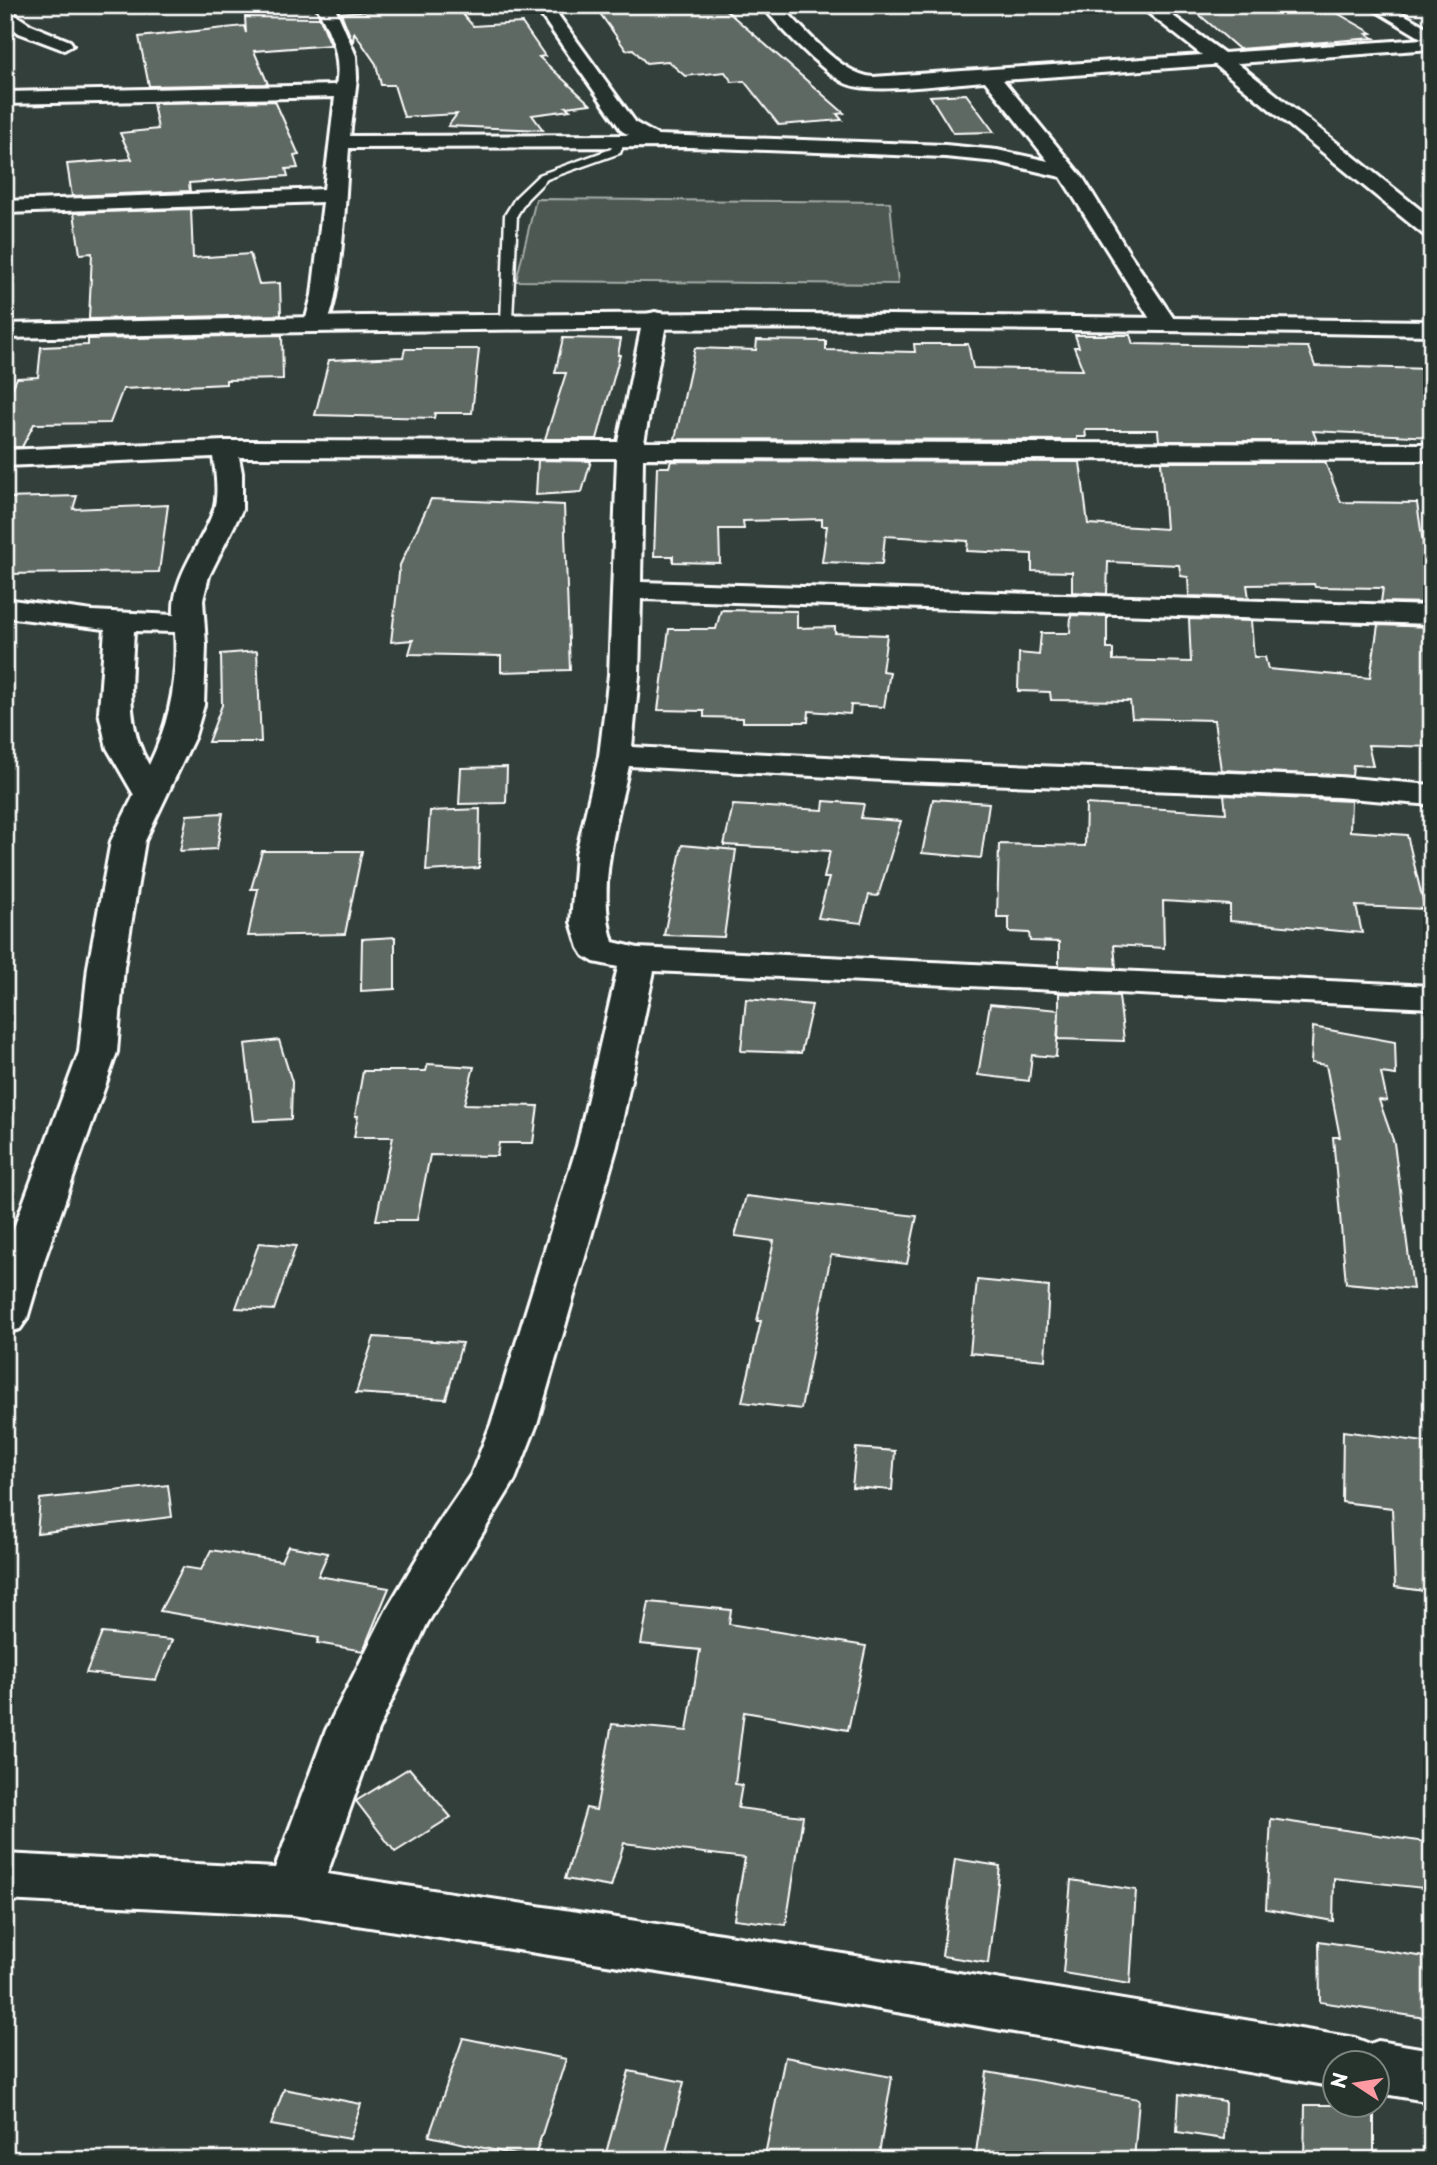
<svg xmlns="http://www.w3.org/2000/svg" width="1437" height="2165" font-family="'Playpen Sans',sans-serif">
  <style>
    .green { fill: #4d5853; stroke: #a6aca9; stroke-width: 2 }
    .building { fill: #5f6964; stroke: #fff; stroke-width: 2 }
    .lines { fill: none; stroke-linecap: round; stroke-linejoin: round }
    .lane-casing { stroke: #fff; stroke-width: 5 }
    .street-casing { stroke: #fff; stroke-width: 6 }
    .secondary-casing { stroke: #fff; stroke-width: 6 }
    .lane { fill: #26332d; fill-rule: evenodd }
    .street { fill: #26332d; fill-rule: evenodd }
    .secondary { fill: #26332d; fill-rule: evenodd }
  </style>
  <rect width="100%" height="100%" fill="#333f3a"/>
  <filter id="ink" filterUnits="userSpaceOnUse"><feTurbulence type="fractalNoise" baseFrequency=".0143" numOctaves="2"/><feDisplacementMap in="SourceGraphic" scale="14" xChannelSelector="R" yChannelSelector="G"/><feConvolveMatrix kernelMatrix="1 2 1 2 8 2 1 2 1" color-interpolation-filters="sRGB"/></filter>
  <g filter="url(#ink)">
    <path class="green" d="M 536,199 L 890,202 L 898,284 L 516,281 Z"/>
    <g class="building">
      <path d="M 432,5 L 455,5 L 473,26 L 522,23 L 545,56 L 539,57 L 590,104 L 566,107 L 570,110 L 532,115 L 543,130 L 448,126 L 457,114 L 404,117 L 394,85 L 381,85 L 376,64 L 354,32 L 353,43 L 341,13 Z"/>
      <path d="M 594,5 L 720,5 L 844,113 L 837,114 L 842,120 L 779,125 L 744,81 L 732,82 L 725,72 L 685,76 L 668,61 L 646,63 L 633,49 L 626,50 Z"/>
      <path d="M 1188,5 L 1323,5 L 1372,33 L 1367,34 L 1374,38 L 1239,49 Z"/>
      <path d="M 245,17 L 320,18 L 331,45 L 254,51 L 268,84 L 149,86 L 139,37 L 244,26 L 246,33 Z"/>
      <path d="M 966,94 L 994,132 L 953,133 L 930,96 Z"/>
      <path d="M 275,101 L 299,155 L 294,156 L 298,168 L 286,169 L 288,176 L 189,183 L 190,191 L 72,196 L 67,164 L 132,159 L 120,133 L 158,129 L 153,103 Z"/>
      <path d="M 191,209 L 193,258 L 250,254 L 259,284 L 280,283 L 281,315 L 89,319 L 92,253 L 80,254 L 74,213 Z"/>
      <path d="M 282,335 L 283,379 L 226,380 L 226,384 L 123,389 L 110,423 L 34,424 L 22,447 L 5,447 L 5,404 L 17,378 L 38,377 L 41,347 L 88,345 L 88,339 Z"/>
      <path d="M 1075,335 L 1130,335 L 1133,344 L 1308,347 L 1315,366 L 1432,369 L 1432,437 L 1313,431 L 1317,441 L 1159,441 L 1158,430 L 1085,430 L 1086,437 L 1077,437 L 1077,440 L 675,439 L 695,348 L 756,350 L 757,340 L 826,341 L 826,350 L 915,352 L 914,344 L 968,344 L 973,368 L 1083,370 L 1074,347 L 1079,347 Z"/>
      <path d="M 563,338 L 621,339 L 618,355 L 620,355 L 597,439 L 545,439 L 566,373 L 555,373 Z"/>
      <path d="M 405,349 L 479,349 L 472,413 L 435,413 L 434,418 L 315,415 L 329,360 L 403,357 Z"/>
      <path d="M 538,460 L 591,461 L 582,492 L 536,495 Z"/>
      <path d="M 671,461 L 1080,462 L 1088,524 L 1166,529 L 1161,462 L 1325,462 L 1341,502 L 1417,503 L 1432,603 L 1381,602 L 1383,588 L 1315,587 L 1314,584 L 1247,585 L 1249,598 L 1189,596 L 1188,577 L 1181,576 L 1179,565 L 1108,562 L 1107,594 L 1072,592 L 1072,572 L 1032,571 L 1032,554 L 967,551 L 968,541 L 885,536 L 882,564 L 822,562 L 827,526 L 822,526 L 822,519 L 743,521 L 744,529 L 719,529 L 720,563 L 673,562 L 673,556 L 654,556 L 657,467 L 669,467 Z"/>
      <path d="M 77,496 L 73,509 L 168,505 L 159,572 L 5,574 L 5,498 Z"/>
      <path d="M 431,499 L 564,505 L 570,670 L 501,672 L 501,656 L 409,654 L 413,640 L 391,642 L 400,565 Z"/>
      <path d="M 721,610 L 797,611 L 797,628 L 835,627 L 835,633 L 887,635 L 882,671 L 890,672 L 884,707 L 851,705 L 850,714 L 809,711 L 808,722 L 743,722 L 743,718 L 704,717 L 704,711 L 658,710 L 669,629 L 716,629 Z"/>
      <path d="M 1071,615 L 1107,616 L 1107,649 L 1113,649 L 1113,660 L 1191,662 L 1189,619 L 1251,621 L 1254,657 L 1265,657 L 1268,669 L 1370,678 L 1378,625 L 1432,627 L 1432,747 L 1368,745 L 1373,766 L 1353,765 L 1352,776 L 1221,770 L 1214,720 L 1132,718 L 1130,701 L 1051,700 L 1050,692 L 1018,691 L 1019,653 L 1039,655 L 1041,633 L 1070,633 Z"/>
      <path d="M 257,651 L 261,742 L 208,742 L 222,705 L 221,654 Z"/>
      <path d="M 507,767 L 506,803 L 459,804 L 461,768 Z"/>
      <path d="M 1224,795 L 1351,801 L 1350,831 L 1407,835 L 1425,909 L 1356,906 L 1362,933 L 1230,921 L 1230,905 L 1163,901 L 1164,948 L 1114,945 L 1116,968 L 1059,966 L 1059,942 L 1030,941 L 1029,933 L 1009,932 L 1009,917 L 997,917 L 999,844 L 1085,846 L 1086,804 L 1226,813 Z"/>
      <path d="M 933,799 L 989,803 L 981,858 L 922,853 Z"/>
      <path d="M 824,801 L 864,804 L 861,818 L 901,821 L 878,896 L 869,895 L 861,923 L 818,918 L 829,878 L 824,878 L 830,851 L 724,845 L 733,805 L 823,810 Z"/>
      <path d="M 480,809 L 479,868 L 426,871 L 430,811 Z"/>
      <path d="M 223,813 L 217,849 L 180,851 L 187,815 Z"/>
      <path d="M 682,845 L 736,850 L 724,937 L 664,935 Z"/>
      <path d="M 262,851 L 362,851 L 345,934 L 248,936 L 258,889 L 251,889 Z"/>
      <path d="M 395,937 L 395,989 L 361,991 L 362,939 Z"/>
      <path d="M 1059,993 L 1119,996 L 1124,1041 L 1058,1039 L 1059,1012 L 1056,1057 L 1032,1055 L 1029,1081 L 978,1075 L 990,1004 L 1059,1010 Z"/>
      <path d="M 746,999 L 812,1005 L 801,1053 L 741,1051 Z"/>
      <path d="M 1313,1027 L 1395,1042 L 1396,1075 L 1381,1073 L 1387,1101 L 1379,1100 L 1394,1143 L 1413,1289 L 1346,1283 L 1333,1137 L 1340,1137 L 1326,1065 L 1311,1063 Z"/>
      <path d="M 279,1040 L 292,1082 L 291,1119 L 254,1121 L 245,1044 Z"/>
      <path d="M 428,1064 L 474,1067 L 464,1104 L 538,1106 L 533,1143 L 499,1143 L 497,1156 L 430,1155 L 417,1220 L 376,1220 L 393,1137 L 354,1137 L 358,1116 L 355,1116 L 363,1071 L 426,1071 Z"/>
      <path d="M 746,1196 L 917,1216 L 907,1264 L 831,1255 L 801,1409 L 742,1402 L 761,1321 L 757,1321 L 774,1241 L 735,1236 Z"/>
      <path d="M 259,1243 L 296,1246 L 274,1310 L 236,1308 Z"/>
      <path d="M 977,1280 L 1049,1287 L 1045,1360 L 970,1353 Z"/>
      <path d="M 374,1337 L 462,1343 L 446,1399 L 356,1393 Z"/>
      <path d="M 1343,1431 L 1432,1443 L 1432,1514 L 1429,1513 L 1432,1592 L 1395,1587 L 1392,1508 L 1342,1502 Z"/>
      <path d="M 856,1448 L 895,1451 L 892,1490 L 852,1487 Z"/>
      <path d="M 168,1485 L 172,1517 L 37,1533 L 40,1499 Z"/>
      <path d="M 288,1546 L 328,1553 L 318,1576 L 389,1588 L 363,1651 L 317,1643 L 319,1638 L 160,1611 L 183,1567 L 201,1570 L 211,1550 L 281,1561 Z"/>
      <path d="M 649,1602 L 731,1610 L 729,1624 L 866,1646 L 848,1730 L 744,1712 L 735,1784 L 742,1785 L 738,1808 L 803,1816 L 786,1925 L 734,1919 L 745,1858 L 624,1843 L 611,1887 L 565,1879 L 586,1808 L 596,1810 L 612,1724 L 687,1731 L 700,1650 L 641,1644 Z"/>
      <path d="M 102,1633 L 172,1640 L 156,1680 L 86,1673 Z"/>
      <path d="M 409,1768 L 451,1817 L 395,1852 L 356,1801 Z"/>
      <path d="M 1271,1819 L 1432,1843 L 1432,1889 L 1334,1878 L 1333,1921 L 1266,1909 Z"/>
      <path d="M 955,1859 L 1000,1866 L 988,1963 L 942,1956 Z"/>
      <path d="M 1071,1880 L 1136,1890 L 1130,1984 L 1063,1973 Z"/>
      <path d="M 1319,1941 L 1432,1958 L 1432,2019 L 1320,2002 Z"/>
      <path d="M 463,2038 L 566,2059 L 534,2159 L 429,2136 Z"/>
      <path d="M 785,2057 L 892,2077 L 878,2160 L 764,2160 Z"/>
      <path d="M 629,2071 L 684,2082 L 664,2160 L 604,2160 Z"/>
      <path d="M 987,2072 L 1139,2099 L 1134,2160 L 975,2160 Z"/>
      <path d="M 284,2089 L 361,2104 L 350,2139 L 271,2125 Z"/>
      <path d="M 1179,2094 L 1225,2101 L 1224,2139 L 1177,2132 Z"/>
      <path d="M 1305,2105 L 1374,2105 L 1374,2160 L 1304,2160 Z"/>
    </g>
    <g class="lines">
      <g class="lane-casing">
        <path id="lane" d="M 615,141 L 624,143 L 620,153 L 547,179 L 527,199 L 517,215 L 512,320 L 511,323 L 501,323 L 505,215 L 516,197 L 539,175 L 611,149 Z"/>
      </g>
      <g class="street-casing">
        <g id="street">
          <path d="M 316,5 L 334,5 L 356,56 L 357,78 L 350,136 L 629,135 L 622,131 L 534,5 L 551,5 L 636,123 L 657,135 L 945,145 L 997,150 L 1048,161 L 985,81 C 955,83 875,94 850,85 C 828,78 776,24 762,5 L 780,5 C 805,29 839,74 873,77 L 1202,55 L 1138,5 L 1158,5 L 1224,53 L 1423,39 L 1366,5 L 1387,5 L 1432,30 L 1432,49 L 1003,80 L 1083,178 L 1129,253 L 1176,322 L 1172,327 L 1156,327 L 1152,322 L 1061,177 L 997,162 L 945,157 L 690,147 L 349,148 C 346,183 342,303 325,327 L 309,327 L 305,322 L 312,295 L 323,202 L 5,213 L 5,201 L 324,189 L 335,97 L 5,104 L 5,92 L 336,85 C 342,55 330,32 316,5 Z"/>
          <path d="M 5,8 L 31,25 L 70,41 L 73,45 L 64,50 L 19,33 L 5,22 Z"/>
          <path d="M 655,312 L 663,314 L 667,319 L 644,442 L 1432,444 L 1432,460 L 643,458 L 641,582 L 1432,606 L 1432,624 L 641,599 L 639,675 L 632,747 L 902,761 L 1338,777 L 1432,785 L 1432,805 L 1338,797 L 902,781 L 629,766 C 617,822 596,887 613,942 L 638,948 L 1432,986 L 1432,1008 L 654,971 L 617,1146 L 537,1424 L 515,1480 L 427,1624 L 378,1730 L 327,1874 L 709,1932 L 1355,2038 L 1370,2044 L 1378,2041 L 1432,2050 L 1432,2102 L 1378,2093 L 1378,2064 L 1336,2064 L 1336,2087 L 709,1980 L 293,1915 L 5,1900 L 5,1854 L 275,1868 L 326,1730 L 388,1607 L 435,1528 L 471,1475 L 491,1424 L 577,1146 L 618,967 L 594,962 L 584,956 L 579,948 L 571,922 L 576,854 L 599,756 L 609,675 L 617,458 L 239,457 L 242,473 L 242,510 L 209,576 L 203,600 L 206,645 L 204,705 L 195,736 L 145,841 L 124,967 L 117,1052 L 45,1258 L 27,1319 L 20,1329 L 5,1333 L 5,1252 L 79,1052 L 88,967 L 111,841 L 134,795 L 107,748 L 99,712 L 105,629 L 5,617 L 5,599 L 92,611 L 174,615 C 172,576 200,547 213,512 C 219,497 216,473 213,457 L 5,466 L 5,450 L 225,441 L 618,442 L 643,319 L 647,314 ZM 134,631 L 175,632 C 178,680 170,722 149,765 C 124,723 132,677 134,631 Z"/>
        </g>
      </g>
      <g class="secondary-casing">
        <g id="secondary">
          <path d="M 1220,53 L 1227,55 L 1432,219 L 1432,236 L 1424,235 L 1213,63 L 1211,59 L 1213,55 Z"/>
          <path d="M 719,313 L 1432,321 L 1432,335 C 956,326 481,326 5,338 L 5,324 L 362,316 Z"/>
        </g>
      </g>
      <use href="#lane" class="lane"/>
      <use href="#street" class="street"/>
      <use href="#secondary" class="secondary"/>
    </g>
  </g>
  <rect width="1437" height="2165" fill="none" stroke="#26332d" stroke-width="28"/>
  <rect x="14" y="14" width="1409" height="2137" fill="none" stroke="#fff" stroke-width="2.5" filter="url(#ink)"/>
  <g transform="translate(1356 2084) rotate(282)"><circle r="33" fill="#26332d" stroke="#7d8581" stroke-width="2"/>
  <path d="M0-5L12 26L0 18L-12 26Z" fill="#ff9aa2"/>
  <text y="-10" font-size="19" font-weight="bold" text-anchor="middle" fill="#ffffff">N</text>
  </g>
</svg>
